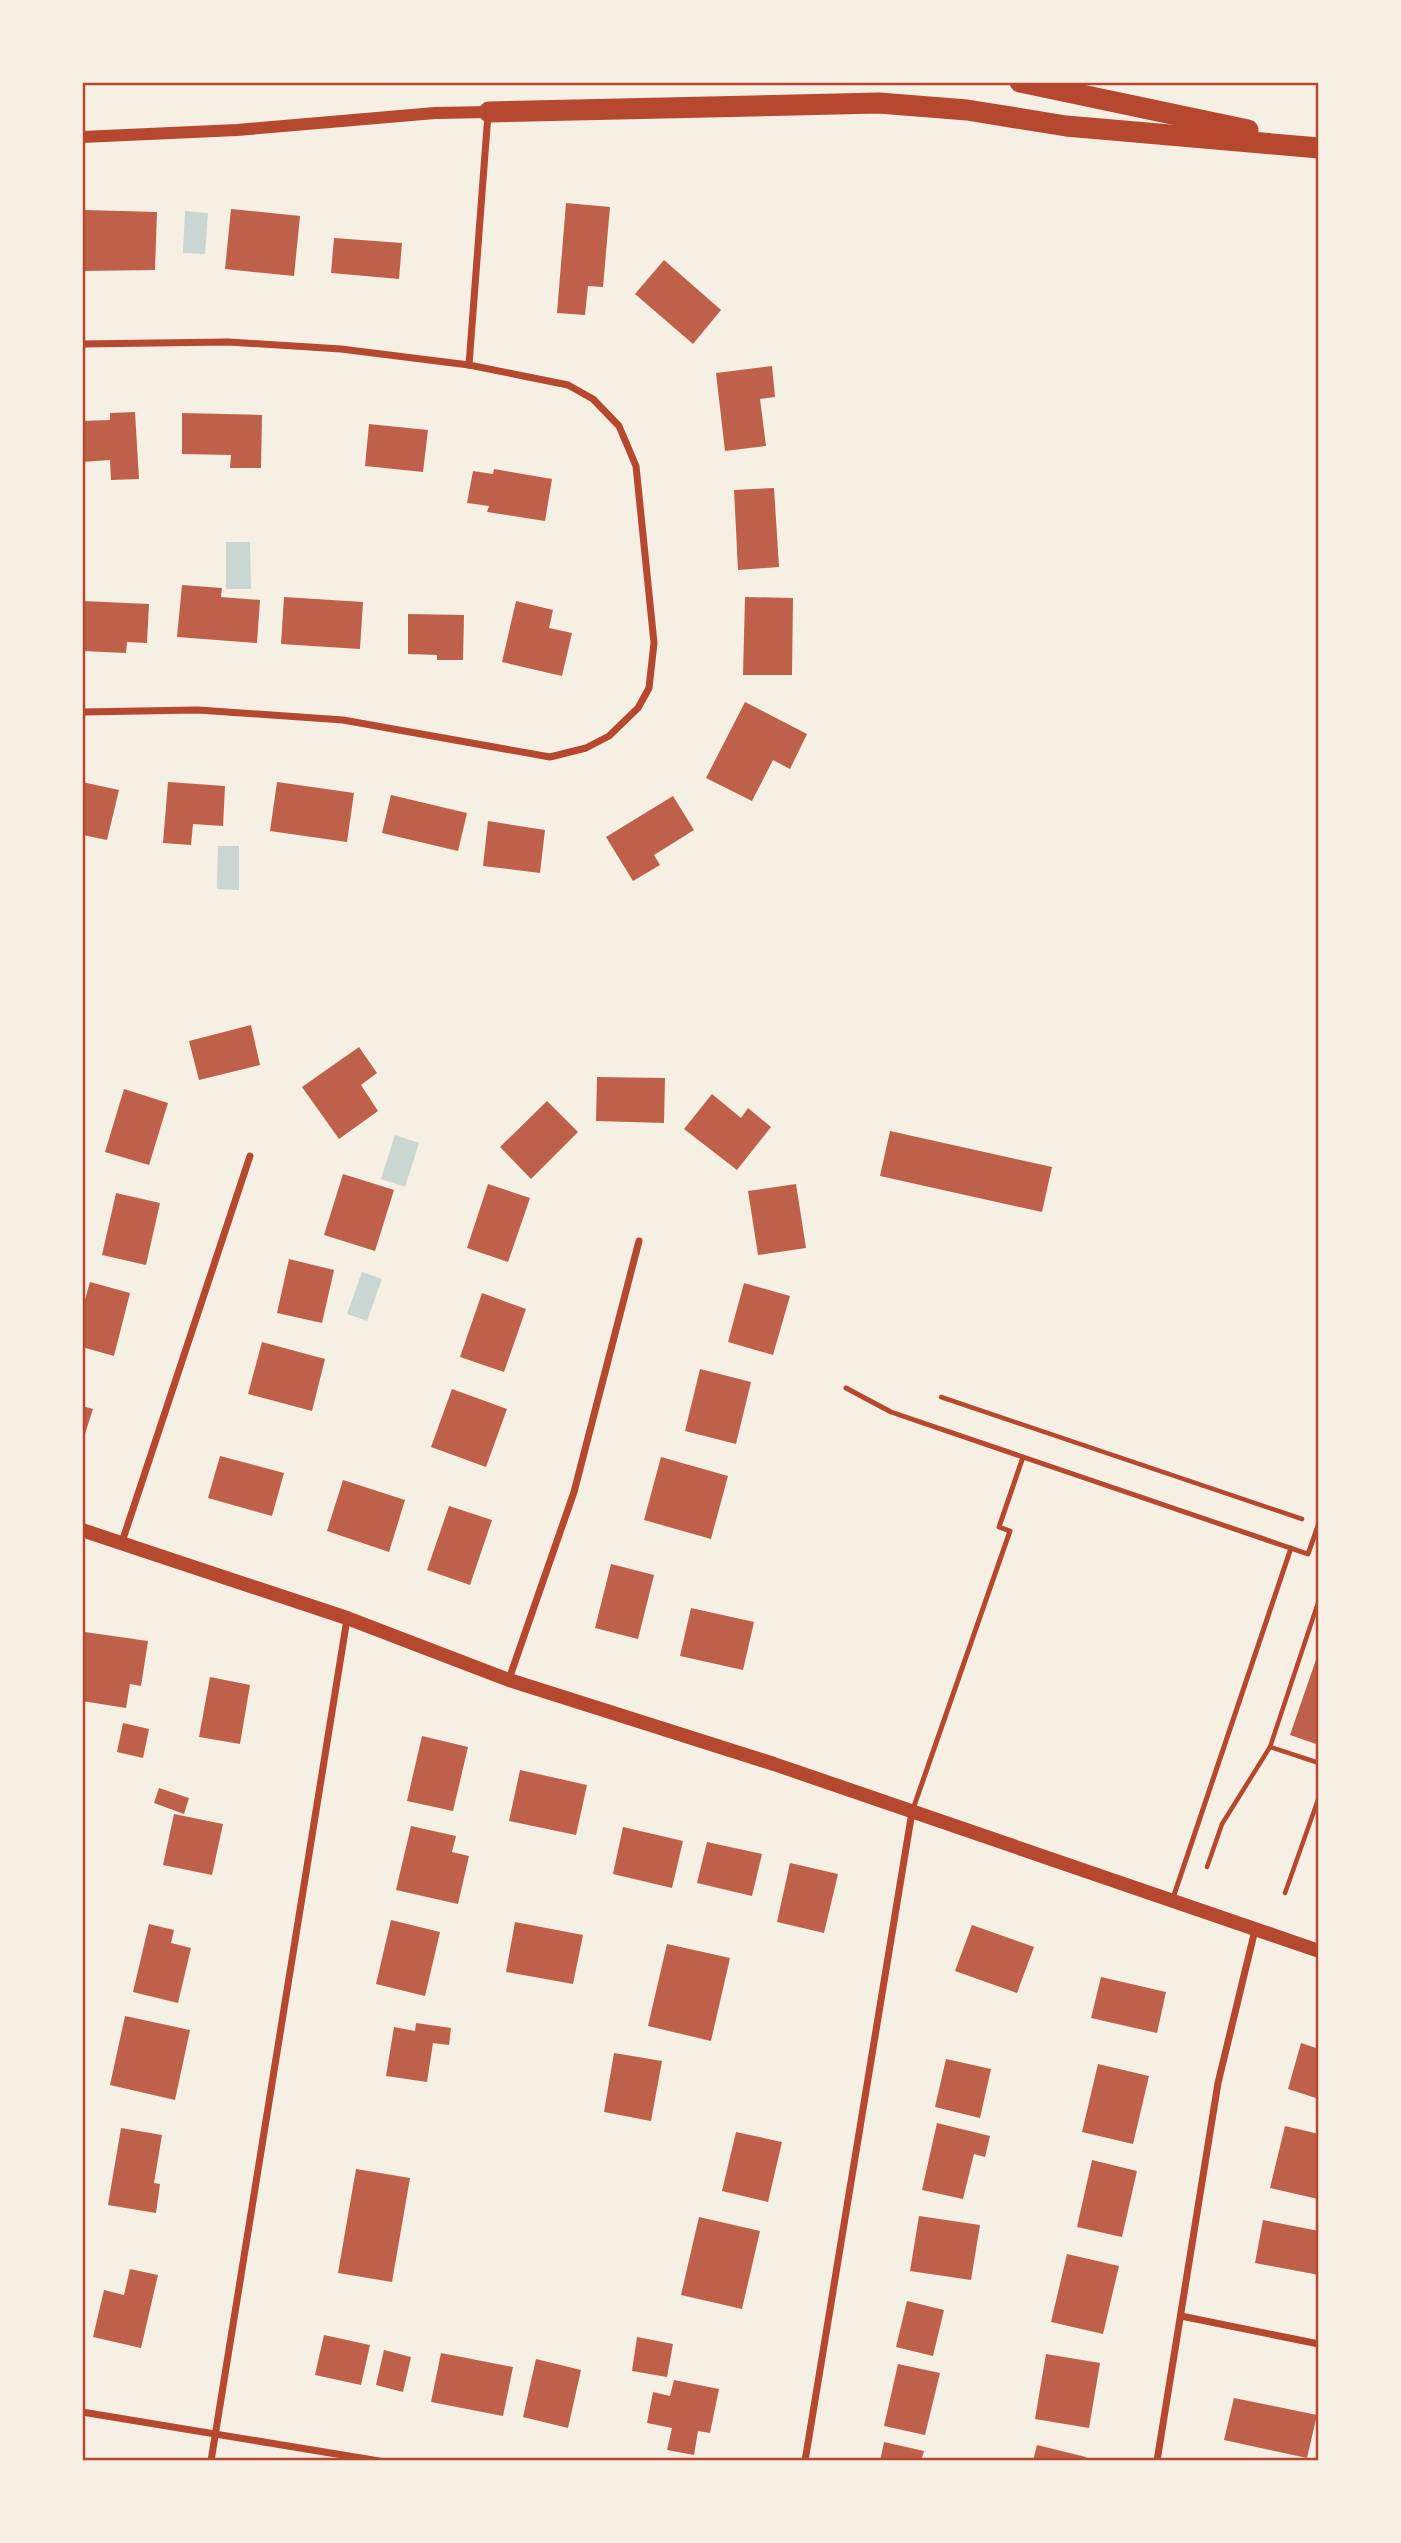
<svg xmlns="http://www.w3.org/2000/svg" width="1401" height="2543" font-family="'Crimson Pro',serif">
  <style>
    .water { fill: #c9d6d2 }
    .building { fill: #bf614a }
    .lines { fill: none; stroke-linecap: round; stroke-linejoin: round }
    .path { stroke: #b5482f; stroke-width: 4.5 }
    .service { stroke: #b5482f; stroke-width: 5 }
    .minor { stroke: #b5482f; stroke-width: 7 }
    .tertiary { stroke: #b5482f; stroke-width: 12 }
    .secondary { stroke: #b5482f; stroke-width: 14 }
    .motorway { stroke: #b5482f; stroke-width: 21 }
    .neatline { fill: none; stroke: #b5482f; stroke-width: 2.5 }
  </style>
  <rect width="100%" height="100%" fill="#f6efe4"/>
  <g class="water">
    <path d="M 185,211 L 208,213 L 205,254 L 183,253 Z"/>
    <path d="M 250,542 L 251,589 L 226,589 L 226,542 Z"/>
    <path d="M 218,846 L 239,846 L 239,890 L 217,889 Z"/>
    <path d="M 395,1135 L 419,1143 L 405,1187 L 381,1179 Z"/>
    <path d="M 362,1272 L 382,1279 L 367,1321 L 347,1314 Z"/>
  </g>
  <g class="building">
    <path d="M 566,203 L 610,207 L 603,287 L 588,286 L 585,315 L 557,313 Z"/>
    <path d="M 231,209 L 300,216 L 294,276 L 225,269 Z"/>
    <path d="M 85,210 L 157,212 L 155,270 L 82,271 Z"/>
    <path d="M 334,238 L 402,243 L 399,279 L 331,273 Z"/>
    <path d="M 664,260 L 721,310 L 693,344 L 635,294 Z"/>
    <path d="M 772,366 L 775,397 L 760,399 L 766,446 L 725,451 L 716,373 Z"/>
    <path d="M 135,412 L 139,479 L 111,480 L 110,460 L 82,462 L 82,421 L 110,420 L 110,413 Z"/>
    <path d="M 182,413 L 262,415 L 261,468 L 230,468 L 231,455 L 182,454 Z"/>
    <path d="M 369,424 L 428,430 L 423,472 L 365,466 Z"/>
    <path d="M 494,469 L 552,479 L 545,521 L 487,512 L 489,506 L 467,503 L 473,471 L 493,474 Z"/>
    <path d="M 774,488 L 779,567 L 738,570 L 734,490 Z"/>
    <path d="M 182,585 L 222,588 L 221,597 L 260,600 L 257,643 L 177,637 Z"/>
    <path d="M 284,597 L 363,602 L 360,649 L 281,644 Z"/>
    <path d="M 745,597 L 793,598 L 792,675 L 743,675 Z"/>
    <path d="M 82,601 L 149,604 L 147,643 L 127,642 L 126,653 L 82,651 Z"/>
    <path d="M 516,601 L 553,610 L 549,628 L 572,633 L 562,676 L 502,662 Z"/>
    <path d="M 408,614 L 464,615 L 463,660 L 437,660 L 437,655 L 408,654 Z"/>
    <path d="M 745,702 L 807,734 L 790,769 L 773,760 L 752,801 L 706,778 Z"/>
    <path d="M 82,782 L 119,790 L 107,840 L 83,835 Z"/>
    <path d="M 168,782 L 225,786 L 223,826 L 193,824 L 191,845 L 163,843 Z"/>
    <path d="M 277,782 L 354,793 L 347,842 L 270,831 Z"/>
    <path d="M 391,795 L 467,813 L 458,851 L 382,833 Z"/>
    <path d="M 673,796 L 694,830 L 654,855 L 660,865 L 633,881 L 606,837 Z"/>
    <path d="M 488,821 L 545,830 L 540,873 L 483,866 Z"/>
    <path d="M 251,1025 L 260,1065 L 199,1080 L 189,1041 Z"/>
    <path d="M 359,1047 L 377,1073 L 361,1085 L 378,1111 L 339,1139 L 302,1087 Z"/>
    <path d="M 597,1077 L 665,1078 L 664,1123 L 596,1121 Z"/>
    <path d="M 124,1089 L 168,1103 L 149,1165 L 105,1152 Z"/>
    <path d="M 712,1094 L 741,1118 L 748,1108 L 771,1127 L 737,1170 L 684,1129 Z"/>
    <path d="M 547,1101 L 578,1132 L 531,1179 L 500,1147 Z"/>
    <path d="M 890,1131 L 1052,1167 L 1042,1212 L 880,1176 Z"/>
    <path d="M 343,1174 L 394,1190 L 375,1251 L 324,1235 Z"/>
    <path d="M 488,1184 L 530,1198 L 508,1262 L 467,1248 Z"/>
    <path d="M 796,1184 L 806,1248 L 758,1255 L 748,1191 Z"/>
    <path d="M 116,1193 L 160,1203 L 146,1265 L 102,1255 Z"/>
    <path d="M 289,1259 L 334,1270 L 322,1323 L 277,1313 Z"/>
    <path d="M 90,1282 L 130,1293 L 114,1356 L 82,1347 L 82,1310 Z"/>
    <path d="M 744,1283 L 790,1296 L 773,1355 L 728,1342 Z"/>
    <path d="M 482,1293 L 526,1309 L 504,1372 L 460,1357 Z"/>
    <path d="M 262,1342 L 325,1359 L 312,1411 L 248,1394 Z"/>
    <path d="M 700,1369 L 751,1382 L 736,1444 L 685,1431 Z"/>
    <path d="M 452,1389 L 507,1409 L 486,1467 L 431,1447 Z"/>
    <path d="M 82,1406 L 93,1409 L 83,1440 L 82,1440 Z"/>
    <path d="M 220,1456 L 284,1473 L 272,1516 L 208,1498 Z"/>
    <path d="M 661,1457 L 728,1476 L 711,1539 L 644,1520 Z"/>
    <path d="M 343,1480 L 405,1500 L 389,1552 L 327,1531 Z"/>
    <path d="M 449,1506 L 492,1520 L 470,1585 L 427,1570 Z"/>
    <path d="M 611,1564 L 654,1575 L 638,1639 L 595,1628 Z"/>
    <path d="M 691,1608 L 754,1622 L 743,1670 L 680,1656 Z"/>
    <path d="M 85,1632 L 148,1641 L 141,1686 L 130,1684 L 126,1708 L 82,1701 Z"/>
    <path d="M 1319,1651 L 1319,1745 L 1290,1735 Z"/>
    <path d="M 210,1677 L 250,1685 L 240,1744 L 199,1737 Z"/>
    <path d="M 123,1723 L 149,1729 L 143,1758 L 117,1752 Z"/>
    <path d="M 422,1736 L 468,1747 L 453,1811 L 407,1801 Z"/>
    <path d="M 520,1770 L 587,1785 L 576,1835 L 509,1821 Z"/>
    <path d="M 159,1788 L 189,1798 L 184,1814 L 154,1803 Z"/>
    <path d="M 174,1814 L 223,1824 L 212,1875 L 163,1865 Z"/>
    <path d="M 411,1826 L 456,1836 L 452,1852 L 469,1856 L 458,1904 L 396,1890 Z"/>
    <path d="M 623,1827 L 683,1841 L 672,1888 L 613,1874 Z"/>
    <path d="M 707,1842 L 762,1854 L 752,1896 L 697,1883 Z"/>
    <path d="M 790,1863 L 838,1874 L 824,1933 L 777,1922 Z"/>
    <path d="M 391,1920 L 440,1932 L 425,1996 L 376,1984 Z"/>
    <path d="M 515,1922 L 583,1935 L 573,1984 L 506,1972 Z"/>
    <path d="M 149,1924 L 174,1930 L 171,1943 L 191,1948 L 178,2003 L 133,1992 Z"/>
    <path d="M 972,1925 L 1034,1947 L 1017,1993 L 955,1971 Z"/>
    <path d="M 667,1944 L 730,1958 L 711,2041 L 648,2026 Z"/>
    <path d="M 1101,1977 L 1166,1992 L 1157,2033 L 1091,2018 Z"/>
    <path d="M 125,2016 L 190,2030 L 175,2100 L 110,2085 Z"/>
    <path d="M 416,2023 L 451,2028 L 449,2045 L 433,2043 L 427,2082 L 386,2076 L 394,2027 L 415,2031 Z"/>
    <path d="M 1301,2043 L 1319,2049 L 1319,2099 L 1288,2089 Z"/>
    <path d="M 614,2053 L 662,2061 L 651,2121 L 604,2112 Z"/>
    <path d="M 946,2059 L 991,2069 L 980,2118 L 935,2107 Z"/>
    <path d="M 1098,2064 L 1149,2076 L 1133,2144 L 1082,2132 Z"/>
    <path d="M 937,2123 L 990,2136 L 985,2157 L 974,2154 L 963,2199 L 922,2190 Z"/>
    <path d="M 1285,2126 L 1319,2134 L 1318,2199 L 1270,2188 Z"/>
    <path d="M 121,2128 L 162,2135 L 154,2183 L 160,2184 L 156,2213 L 108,2205 Z"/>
    <path d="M 736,2132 L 782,2142 L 768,2202 L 722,2191 Z"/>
    <path d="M 1092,2160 L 1137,2171 L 1122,2237 L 1077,2227 Z"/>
    <path d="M 356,2169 L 410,2178 L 392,2282 L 338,2273 Z"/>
    <path d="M 919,2216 L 980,2225 L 971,2280 L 910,2271 Z"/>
    <path d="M 699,2217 L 760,2231 L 742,2309 L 681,2295 Z"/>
    <path d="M 1263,2220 L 1319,2231 L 1319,2275 L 1255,2263 Z"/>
    <path d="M 1067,2254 L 1119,2266 L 1103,2334 L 1051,2322 Z"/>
    <path d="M 130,2269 L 158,2275 L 141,2348 L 93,2337 L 104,2290 L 124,2295 Z"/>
    <path d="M 907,2301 L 944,2310 L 933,2356 L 896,2347 Z"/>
    <path d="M 324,2335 L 370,2345 L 361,2385 L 315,2375 Z"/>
    <path d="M 637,2337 L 673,2344 L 667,2377 L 632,2371 Z"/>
    <path d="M 384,2350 L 411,2357 L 403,2392 L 376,2385 Z"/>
    <path d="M 441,2353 L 513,2367 L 503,2416 L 431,2402 Z"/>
    <path d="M 1046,2354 L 1100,2363 L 1089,2428 L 1035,2419 Z"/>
    <path d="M 536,2359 L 581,2370 L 568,2428 L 523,2417 Z"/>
    <path d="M 898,2364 L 940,2373 L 925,2435 L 884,2426 Z"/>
    <path d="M 674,2380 L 719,2389 L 710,2433 L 698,2431 L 694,2455 L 667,2450 L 672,2428 L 647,2423 L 653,2392 L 670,2396 Z"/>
    <path d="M 1234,2398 L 1317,2415 L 1307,2458 L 1224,2440 Z"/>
    <path d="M 884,2442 L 924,2451 L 921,2461 L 880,2461 Z"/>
    <path d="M 1037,2445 L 1086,2457 L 1085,2461 L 1033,2461 Z"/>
  </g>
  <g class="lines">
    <g class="path">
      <path d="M 941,1397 L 1302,1519"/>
      <path d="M 1270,1747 L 1319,1763"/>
      <path d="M 1207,1867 L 1222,1824 L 1270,1747 L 1319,1600"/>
      <path d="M 1285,1893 L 1319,1797"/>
    </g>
    <g class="service">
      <path d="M 846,1388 L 891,1412 L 1308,1554 L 1319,1523"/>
      <path d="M 913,1809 L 1010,1531 L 999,1527 L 1023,1457"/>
      <path d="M 1173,1898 L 1291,1548"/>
    </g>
    <g class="minor">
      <path d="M 82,344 L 228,342 L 341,349 L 469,365 L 568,385 L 593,399 L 619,426 L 636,466 L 654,643 L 649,688 L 638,708 L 609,736 L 586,748 L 550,757 L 343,720 L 198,710 L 82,712"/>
      <path d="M 469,365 L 488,114"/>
      <path d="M 122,1542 L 250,1156"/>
      <path d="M 509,1679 L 574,1492 L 639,1241"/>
      <path d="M 1181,2316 L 1319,2344"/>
      <path d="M 82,2412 L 379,2461"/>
      <path d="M 211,2461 L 347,1619"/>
      <path d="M 805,2461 L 912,1812"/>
      <path d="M 1157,2461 L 1218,2083 L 1255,1930"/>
    </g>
    <path class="tertiary" d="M 82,137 L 237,130 L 435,113 L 489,112"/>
    <path class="secondary" d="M 82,1530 L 347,1618 L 509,1680 L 774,1764 L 1319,1951"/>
    <g class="motorway">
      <path d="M 1020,82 L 1248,130"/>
      <path d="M 489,112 L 879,103 L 967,110 L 1066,126 L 1319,148"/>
    </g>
  </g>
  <rect width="1401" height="2543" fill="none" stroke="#f6efe4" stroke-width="168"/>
  <rect x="84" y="84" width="1233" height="2375" class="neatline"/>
</svg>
